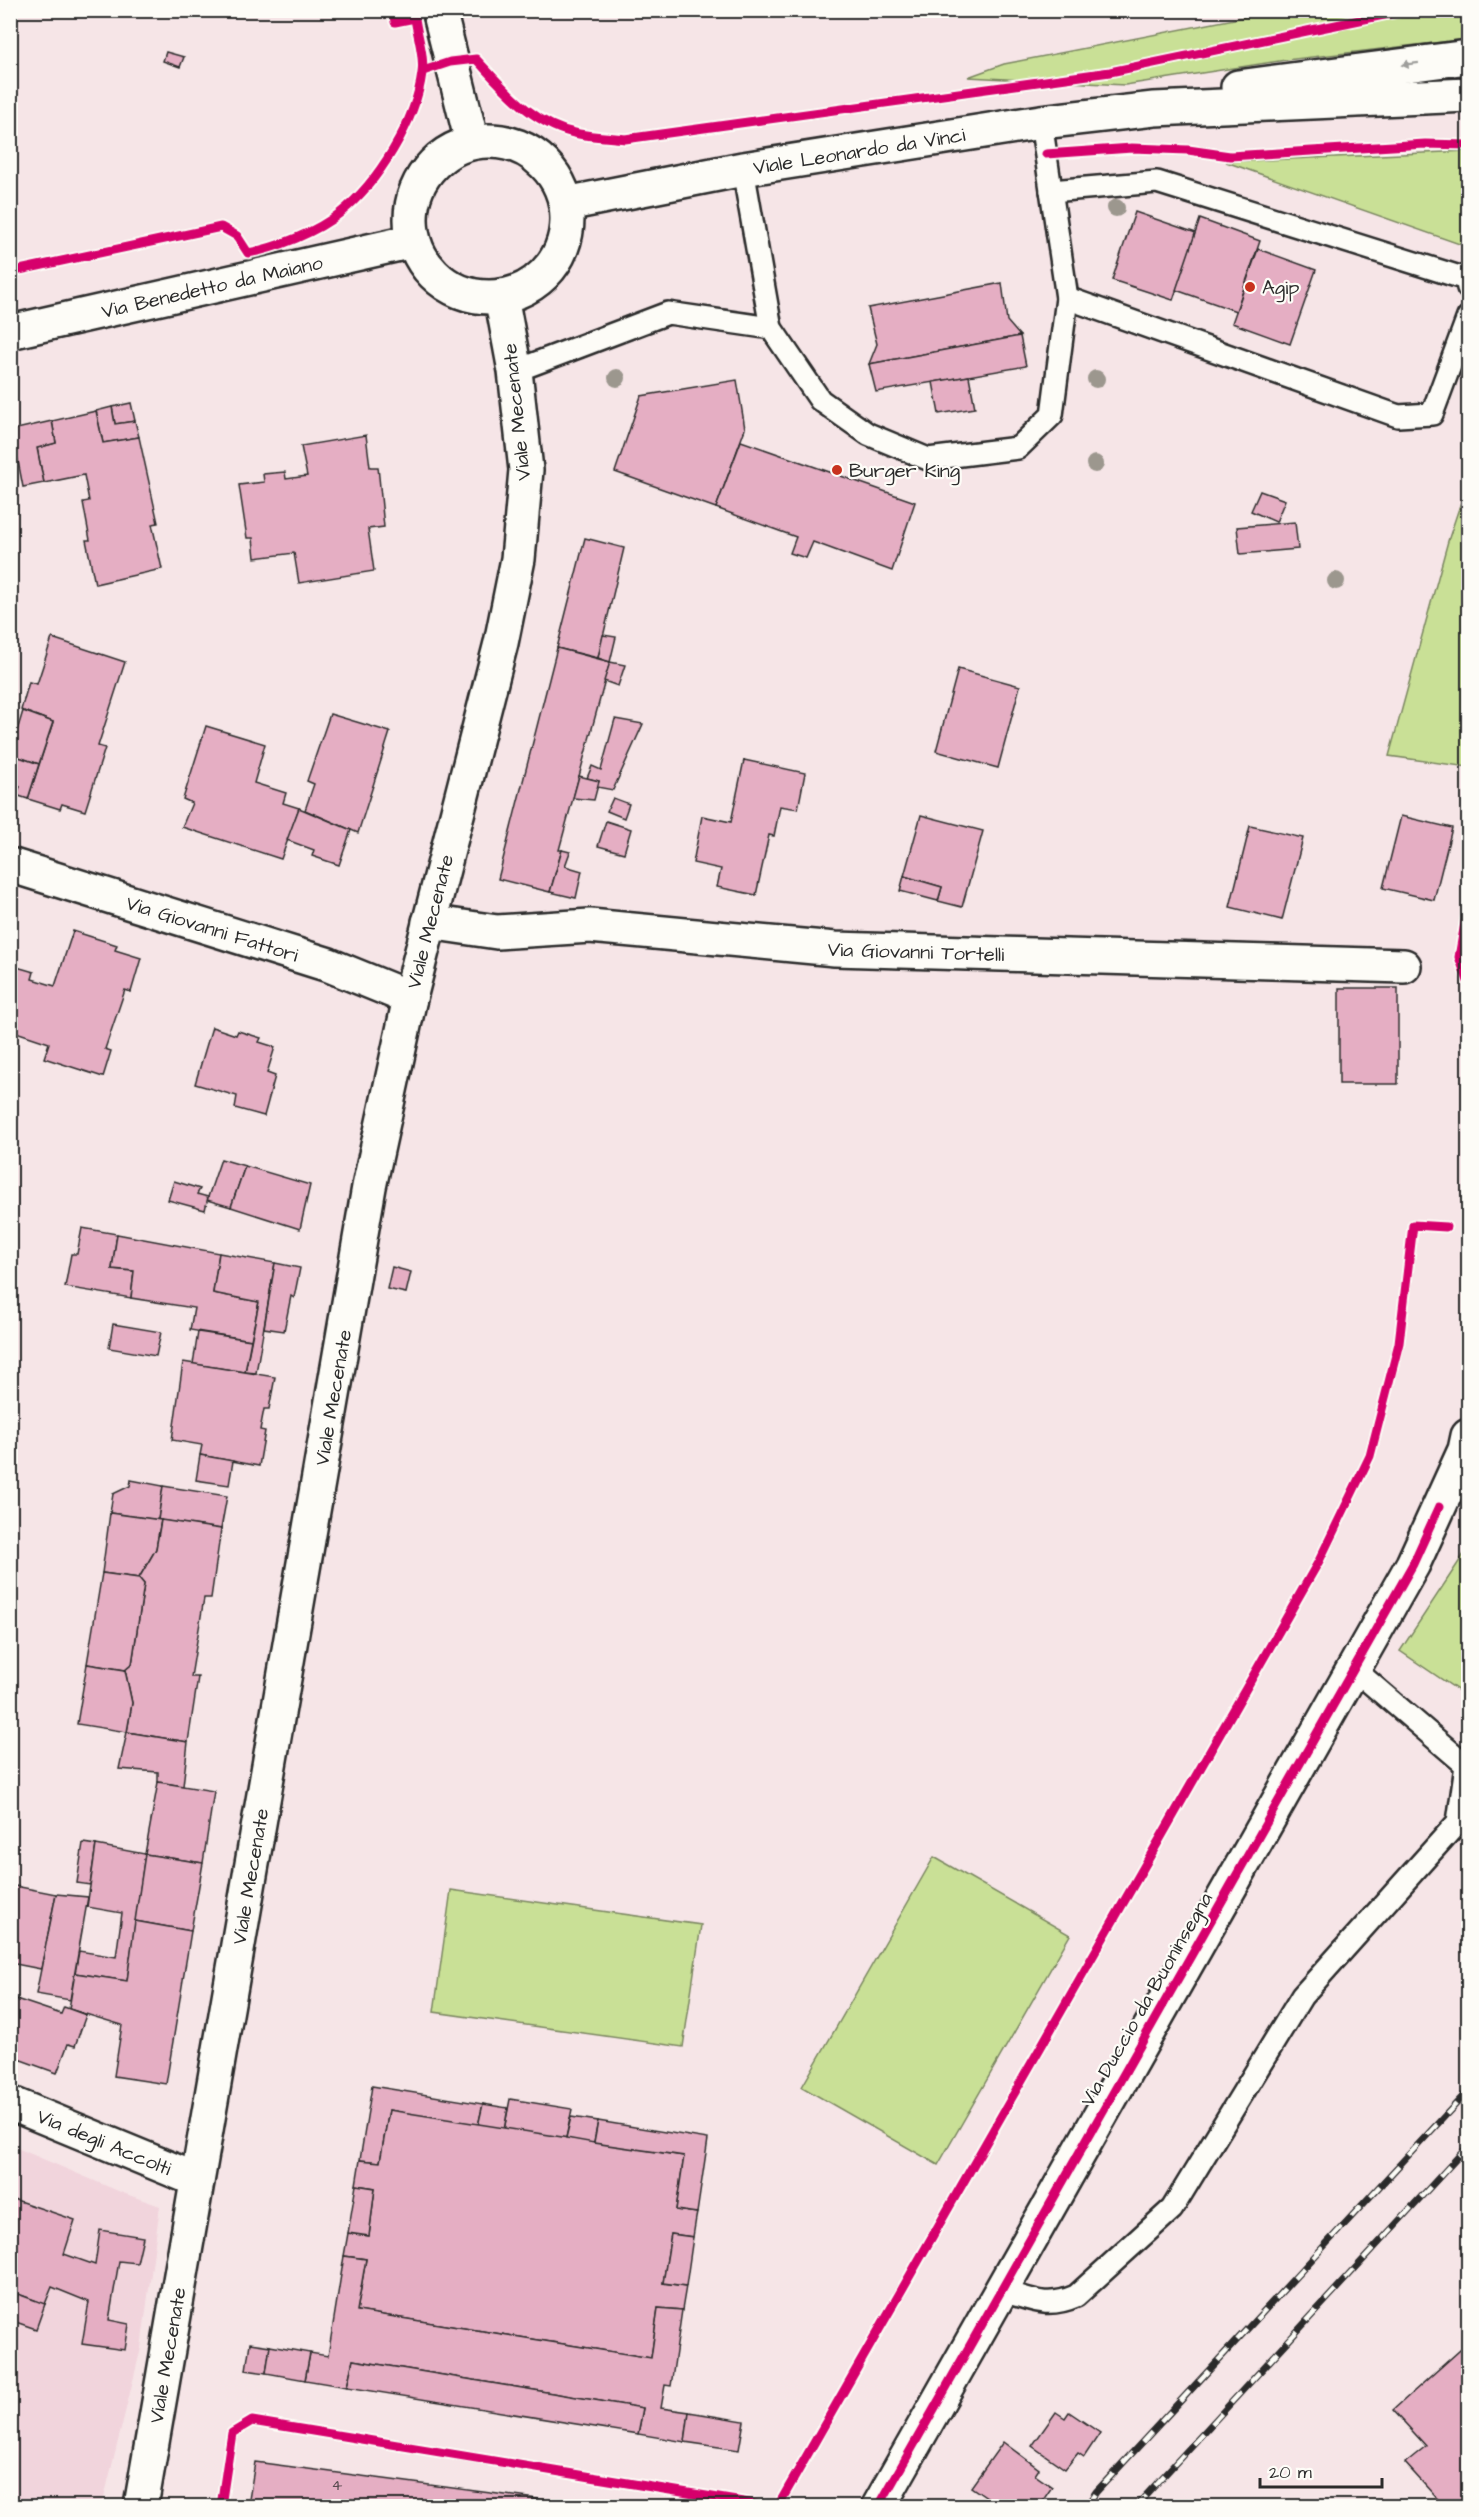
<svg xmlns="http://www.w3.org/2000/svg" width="1479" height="2517" font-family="'Architects Daughter',sans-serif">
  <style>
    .built { fill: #f1d4dc }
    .green { fill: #c9e096; stroke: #7a8660; stroke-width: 1.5 }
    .building { fill: #e5aec3; stroke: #2b2b2b; stroke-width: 1.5 }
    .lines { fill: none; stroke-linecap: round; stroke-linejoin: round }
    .service-casing { stroke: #2b2b2b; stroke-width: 26 }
    .minor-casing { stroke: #2b2b2b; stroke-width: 38 }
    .secondary-casing { stroke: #2b2b2b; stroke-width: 38 }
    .service { stroke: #fdfcf7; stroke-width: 21 }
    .minor { stroke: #fdfcf7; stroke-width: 33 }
    .secondary { stroke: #fdfcf7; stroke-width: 33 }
    .rail-casing { stroke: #2b2b2b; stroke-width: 7 }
    .rail { stroke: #fdfcf7; stroke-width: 4.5; stroke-dasharray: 14; stroke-linecap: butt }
    .cycleway-casing { stroke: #fdfcf7; stroke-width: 13 }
    .cycleway { stroke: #d6006c; stroke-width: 9 }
    .tree { fill: #9c978e }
    .oneway { fill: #9e9e9b }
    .poi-dot { fill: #c8321e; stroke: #fdfcf7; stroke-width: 2 }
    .labels { text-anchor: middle; stroke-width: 4.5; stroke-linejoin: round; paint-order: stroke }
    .number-label { font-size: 16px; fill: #5a4c51 }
    .street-label { font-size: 20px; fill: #2b2b2b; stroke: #fdfcf7 }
    .poi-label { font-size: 20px; fill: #2b2b2b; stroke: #fdfcf7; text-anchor: start }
  </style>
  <rect width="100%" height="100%" fill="#f6e5e7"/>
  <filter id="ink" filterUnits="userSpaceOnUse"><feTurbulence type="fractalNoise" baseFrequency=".0167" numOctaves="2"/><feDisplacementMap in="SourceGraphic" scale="12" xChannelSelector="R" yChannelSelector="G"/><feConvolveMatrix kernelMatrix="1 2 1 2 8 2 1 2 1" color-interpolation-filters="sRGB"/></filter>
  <g filter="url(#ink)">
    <path class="built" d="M 10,2145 L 123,2193 L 160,2206 L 141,2348 L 102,2506 L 11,2506 Z"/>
    <g class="green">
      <path d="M 1280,10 L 1468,11 L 1468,39 L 1286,60 L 1125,85 L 968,77 L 1004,64 Z"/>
      <path d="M 1468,151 L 1468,247 L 1226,162 Z"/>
      <path d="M 1468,481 L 1468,767 L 1389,756 L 1448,541 Z"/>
      <path d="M 1468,1548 L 1468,1697 L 1400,1651 Z"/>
      <path d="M 934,1857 L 1070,1935 L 938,2165 L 802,2087 Z"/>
      <path d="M 451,1890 L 701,1925 L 683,2047 L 434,2012 Z"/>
    </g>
    <g class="building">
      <path d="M 166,52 L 184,57 L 180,67 L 163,61 Z"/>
      <path d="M 1135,212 L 1196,233 L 1173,300 L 1112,280 Z"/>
      <path d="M 1200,219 L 1260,241 L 1236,311 L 1176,290 Z"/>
      <path d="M 1258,249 L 1316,270 L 1290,344 L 1232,323 Z"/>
      <path d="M 1002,283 L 1007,321 L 1020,336 L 869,364 L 877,344 L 868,308 Z"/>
      <path d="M 1020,336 L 1026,366 L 876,392 L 869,364 Z"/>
      <path d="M 969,376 L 975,408 L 939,414 L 933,382 Z"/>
      <path d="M 737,380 L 745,429 L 716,508 L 615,472 L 641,396 Z"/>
      <path d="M 131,403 L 135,421 L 115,424 L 112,407 Z"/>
      <path d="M 112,407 L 115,424 L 135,421 L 139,437 L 103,443 L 96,411 Z"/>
      <path d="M 96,411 L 103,443 L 139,437 L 158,523 L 152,524 L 162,569 L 95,584 L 86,540 L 90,540 L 83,502 L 89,501 L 84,475 L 44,483 L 37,448 L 56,443 L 52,421 Z"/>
      <path d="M 52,421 L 56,443 L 37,448 L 44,483 L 23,487 L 12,430 Z"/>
      <path d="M 366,435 L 370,467 L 378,467 L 384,527 L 368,529 L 374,571 L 299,583 L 294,553 L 255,558 L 253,538 L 247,538 L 239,485 L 264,482 L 263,474 L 285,472 L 286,479 L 307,476 L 301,446 Z"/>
      <path d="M 741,441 L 915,502 L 892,571 L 813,542 L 806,558 L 790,553 L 796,537 L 716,508 Z"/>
      <path d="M 1260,491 L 1285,500 L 1276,522 L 1251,511 Z"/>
      <path d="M 1295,522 L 1298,549 L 1240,554 L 1237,527 Z"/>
      <path d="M 585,538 L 624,548 L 598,658 L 557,648 Z"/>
      <path d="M 603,635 L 616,637 L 610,662 L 598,658 Z"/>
      <path d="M 52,638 L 125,662 L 98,746 L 105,748 L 85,811 L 62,804 L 60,809 L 28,799 L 53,722 L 21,710 L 29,682 L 37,684 Z"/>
      <path d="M 557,648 L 610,662 L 559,850 L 562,850 L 550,892 L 498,879 Z"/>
      <path d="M 610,662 L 625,665 L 618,686 L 604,681 Z"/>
      <path d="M 958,669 L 1020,686 L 998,768 L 936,751 Z"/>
      <path d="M 23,711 L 53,722 L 39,764 L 10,754 Z"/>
      <path d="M 330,714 L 390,732 L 358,833 L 305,810 L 314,784 L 307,781 Z"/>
      <path d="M 615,719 L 643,724 L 613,790 L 597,787 L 599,781 L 587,778 L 592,766 L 601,770 Z"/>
      <path d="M 206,726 L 265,744 L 254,783 L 286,793 L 283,803 L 299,808 L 281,859 L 182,827 L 192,803 L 183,799 Z"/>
      <path d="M 10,754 L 39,764 L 28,799 L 16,795 L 20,787 L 10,783 Z"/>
      <path d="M 744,760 L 805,773 L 798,809 L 780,806 L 774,836 L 769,835 L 756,895 L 717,887 L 721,869 L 693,863 L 702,816 L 731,822 Z"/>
      <path d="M 579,776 L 599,781 L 594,800 L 573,798 Z"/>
      <path d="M 613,798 L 629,804 L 624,818 L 607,811 Z"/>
      <path d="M 299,808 L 351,830 L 339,865 L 312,856 L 314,850 L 287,840 Z"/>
      <path d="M 921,815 L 983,831 L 962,907 L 938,901 L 942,887 L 904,876 Z"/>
      <path d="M 1401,816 L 1452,828 L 1434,900 L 1383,888 Z"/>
      <path d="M 606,821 L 631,829 L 624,853 L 598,846 Z"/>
      <path d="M 1250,826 L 1303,838 L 1282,920 L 1230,907 Z"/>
      <path d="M 562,850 L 570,852 L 565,866 L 582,871 L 576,898 L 550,892 Z"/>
      <path d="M 904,876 L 942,887 L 938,901 L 900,891 Z"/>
      <path d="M 73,931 L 117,945 L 115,950 L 141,958 L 131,992 L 125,990 L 105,1049 L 111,1051 L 103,1077 L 44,1058 L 49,1043 L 10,1030 L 10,965 L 34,972 L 32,979 L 55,986 Z"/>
      <rect x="1339" y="988" width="59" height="96"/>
      <path d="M 212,1027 L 236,1035 L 238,1031 L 261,1038 L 259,1042 L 275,1047 L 267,1073 L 275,1076 L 264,1116 L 235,1108 L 237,1096 L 195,1084 Z"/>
      <path d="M 221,1159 L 245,1166 L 231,1207 L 207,1200 Z"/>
      <path d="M 245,1166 L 310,1185 L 300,1229 L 231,1207 Z"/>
      <path d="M 174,1181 L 200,1189 L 197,1194 L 208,1197 L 205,1210 L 168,1200 Z"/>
      <path d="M 82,1228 L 117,1234 L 112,1269 L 134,1271 L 131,1298 L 65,1287 L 71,1254 L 77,1254 Z"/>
      <path d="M 117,1234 L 219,1253 L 213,1293 L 259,1302 L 251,1340 L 190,1330 L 194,1308 L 131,1298 L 134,1271 L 112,1269 Z"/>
      <path d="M 219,1253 L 275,1263 L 256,1373 L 245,1372 L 259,1302 L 213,1293 Z"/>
      <path d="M 275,1263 L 300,1268 L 294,1298 L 291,1296 L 284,1331 L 264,1328 Z"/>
      <path d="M 392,1267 L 411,1272 L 406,1293 L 387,1289 Z"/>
      <path d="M 113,1324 L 161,1332 L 156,1356 L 109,1348 Z"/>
      <path d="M 198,1332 L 251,1340 L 245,1372 L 193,1364 Z"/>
      <path d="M 183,1362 L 275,1377 L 269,1409 L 264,1409 L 260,1430 L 265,1431 L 259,1466 L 200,1455 L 202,1445 L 172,1440 Z"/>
      <path d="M 200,1455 L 233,1461 L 229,1485 L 196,1480 Z"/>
      <path d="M 131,1480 L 163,1486 L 158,1520 L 110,1513 L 113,1494 L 130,1486 Z"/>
      <path d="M 163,1486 L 227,1496 L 221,1529 L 158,1520 Z"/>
      <path d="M 110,1513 L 161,1520 L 156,1549 L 139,1578 L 102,1573 Z"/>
      <path d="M 161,1520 L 221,1529 L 211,1598 L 204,1598 L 191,1677 L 198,1677 L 188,1742 L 127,1732 L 132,1703 L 125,1670 L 132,1664 L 144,1584 L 139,1578 L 156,1549 Z"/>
      <path d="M 102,1573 L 139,1578 L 144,1584 L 132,1664 L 125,1670 L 87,1664 Z"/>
      <path d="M 87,1664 L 125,1670 L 132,1703 L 127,1732 L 77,1724 Z"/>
      <path d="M 127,1732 L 188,1742 L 183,1786 L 158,1782 L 158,1772 L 119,1769 Z"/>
      <path d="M 158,1782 L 214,1791 L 203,1863 L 145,1854 Z"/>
      <path d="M 83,1843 L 96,1845 L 90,1885 L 77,1883 Z"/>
      <path d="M 96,1845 L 145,1854 L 127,1981 L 75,1973 L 79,1951 L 116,1957 L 122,1913 L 87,1907 Z"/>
      <path d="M 145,1854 L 203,1863 L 191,1931 L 135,1921 Z"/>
      <path d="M 10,1885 L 56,1894 L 41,1969 L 10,1963 Z"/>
      <path d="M 56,1894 L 88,1897 L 70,2000 L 36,1994 Z"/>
      <path d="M 135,1921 L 191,1931 L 166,2084 L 114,2076 L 122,2025 L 69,2009 L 75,1973 L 127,1981 Z"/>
      <path d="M 10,1997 L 61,2014 L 64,2007 L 86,2015 L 75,2046 L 68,2044 L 57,2073 L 10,2056 Z"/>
      <path d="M 372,2086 L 483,2104 L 478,2126 L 389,2110 L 380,2162 L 360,2160 Z"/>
      <path d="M 510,2099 L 572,2109 L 566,2138 L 504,2130 Z"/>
      <path d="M 483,2104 L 508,2108 L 504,2130 L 478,2126 Z"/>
      <path d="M 389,2110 L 684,2156 L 676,2210 L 697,2213 L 696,2218 L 693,2237 L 671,2234 L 663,2283 L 686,2286 L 682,2310 L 658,2308 L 651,2358 L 357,2311 L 366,2259 L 344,2256 L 348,2233 L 369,2236 L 375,2188 L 356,2185 L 360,2160 L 380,2162 Z"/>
      <path d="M 571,2117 L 598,2121 L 594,2143 L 566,2138 Z"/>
      <path d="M 598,2121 L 708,2139 L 697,2213 L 676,2210 L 684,2156 L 594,2143 Z"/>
      <path d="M 356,2185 L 375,2188 L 369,2236 L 348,2233 Z"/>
      <path d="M 10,2198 L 75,2220 L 64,2254 L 95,2265 L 100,2230 L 143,2237 L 137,2263 L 119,2261 L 109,2320 L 129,2324 L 125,2350 L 82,2344 L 89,2302 L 52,2287 L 45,2304 L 18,2294 L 10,2316 Z"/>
      <path d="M 671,2234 L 693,2237 L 686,2286 L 663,2283 Z"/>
      <path d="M 344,2256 L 366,2259 L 357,2311 L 651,2358 L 658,2308 L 682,2310 L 671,2386 L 665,2385 L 661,2408 L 689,2412 L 685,2442 L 638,2434 L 643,2408 L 353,2360 L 347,2387 L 305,2380 L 310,2353 L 328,2356 Z"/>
      <path d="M 18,2294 L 45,2304 L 36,2329 L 10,2320 Z"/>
      <path d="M 250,2343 L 270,2346 L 266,2373 L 246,2370 Z"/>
      <path d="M 1468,2343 L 1468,2506 L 1444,2506 L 1405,2463 L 1426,2446 L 1393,2410 Z"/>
      <path d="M 270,2346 L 310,2353 L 305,2380 L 266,2373 Z"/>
      <path d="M 353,2360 L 643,2408 L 638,2434 L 347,2387 Z"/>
      <path d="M 689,2412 L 744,2421 L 739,2450 L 685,2442 Z"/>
      <path d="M 1056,2412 L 1065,2418 L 1069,2412 L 1100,2433 L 1084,2457 L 1078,2453 L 1065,2469 L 1032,2446 Z"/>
      <path d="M 1003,2442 L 1039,2469 L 1035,2475 L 1052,2487 L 1039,2506 L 993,2506 L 994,2503 L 971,2487 Z"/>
      <path d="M 255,2462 L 590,2506 L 248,2506 Z"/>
    </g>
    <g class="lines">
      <g class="service-casing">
        <g id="service">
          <path d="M 743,169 L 771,328 L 820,400 L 868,434 L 928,459 L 1018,448 L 1052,415 L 1067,298 L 1041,122"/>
          <path d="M 1051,191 L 1157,182 L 1466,279 L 1468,288"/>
          <path d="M 1067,298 L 1398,416 L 1432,414 L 1468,317"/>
          <path d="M 515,371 L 668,313 L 771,328"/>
          <path d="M 1002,2291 C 1032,2299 1046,2309 1076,2296 L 1172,2209 L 1302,1996 L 1458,1822 L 1466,1765 L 1354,1669"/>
        </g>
      </g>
      <g class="minor-casing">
        <g id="minor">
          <path d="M 439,10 L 472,142"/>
          <path id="s1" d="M 10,865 L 329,965 L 410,998"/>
          <path id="s2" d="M 429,922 L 497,932 L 590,926 L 835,949 L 1404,966"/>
          <path id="s3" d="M 10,2103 L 197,2180"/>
        </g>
      </g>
      <g class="secondary-casing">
        <g id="secondary">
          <path d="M 1238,87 L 1468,57"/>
          <circle cx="489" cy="219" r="78"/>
          <path id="s4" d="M 566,204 L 743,169 L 1041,122 L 1154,109 L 1468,95"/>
          <path id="s5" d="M 10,332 L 413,241"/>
          <path id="s6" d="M 141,2506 L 369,1187 L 410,998 L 501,643 L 518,559 L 526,470 L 515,371 L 501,296"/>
          <path d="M 879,2506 L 1413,1564 L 1465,1450 L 1468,1436"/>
        </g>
      </g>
      <use href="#service" class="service"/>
      <use href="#minor" class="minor"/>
      <use href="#secondary" class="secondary"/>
      <g class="rail-casing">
        <g id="rail">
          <path d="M 1087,2506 L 1096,2492 L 1468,2091"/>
          <path d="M 1136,2506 L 1468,2146"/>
        </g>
      </g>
      <use href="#rail" class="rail"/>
      <g class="cycleway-casing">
        <g id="cycleway">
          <path d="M 423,71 L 450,62 L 476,59 C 505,90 534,126 579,134 C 594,137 609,137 625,139 L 1110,72 L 1408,10"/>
          <path d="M 1046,154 L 1132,148 L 1188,150 L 1230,156 L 1425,144 L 1468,145"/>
          <path d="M 10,272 L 221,227 L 237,236 L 248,253 C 276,248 317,232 340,213 C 378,183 416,121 422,73 C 425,56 417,35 415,18 L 395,22 L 393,10"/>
          <path d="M 1468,906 L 1459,957 L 1468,981"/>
          <path d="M 221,2506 L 232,2433 L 252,2421 L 767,2506"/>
          <path d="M 778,2506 L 1319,1561 L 1370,1456 L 1399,1343 L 1413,1225 L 1446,1227"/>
          <path d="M 879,2506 L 1413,1564 L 1439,1507"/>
        </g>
      </g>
      <use href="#cycleway" class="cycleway"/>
    </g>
    <g class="tree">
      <circle cx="1116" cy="208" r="9"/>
      <circle cx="617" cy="378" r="9"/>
      <circle cx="1096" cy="379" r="9"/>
      <circle cx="1095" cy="464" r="9"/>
      <circle cx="1336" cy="581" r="9"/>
    </g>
    <defs><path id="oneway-solid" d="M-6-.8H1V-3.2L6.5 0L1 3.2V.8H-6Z" transform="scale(1.5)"/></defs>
    <use class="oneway" href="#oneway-solid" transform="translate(1410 64) rotate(173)"/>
  </g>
  <g class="poi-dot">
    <circle cx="1250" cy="287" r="6"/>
    <circle cx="837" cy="470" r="6"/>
  </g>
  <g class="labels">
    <g class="number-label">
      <text x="337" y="2490">4</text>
    </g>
    <g class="street-label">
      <text dy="7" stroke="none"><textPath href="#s4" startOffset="298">Viale Leonardo da Vinci</textPath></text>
      <text dy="7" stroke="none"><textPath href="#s5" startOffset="207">Via Benedetto da Maiano</textPath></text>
      <text transform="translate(516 412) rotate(-96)" y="7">Viale Mecenate</text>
      <text dy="7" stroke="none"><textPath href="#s6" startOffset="1611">Viale Mecenate</textPath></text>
      <text dy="7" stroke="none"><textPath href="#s1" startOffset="212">Via Giovanni Fattori</textPath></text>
      <text dy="7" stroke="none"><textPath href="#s2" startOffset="489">Via Giovanni Tortelli</textPath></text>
      <text dy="7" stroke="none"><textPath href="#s6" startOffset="1125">Viale Mecenate</textPath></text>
      <text dy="7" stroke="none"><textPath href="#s6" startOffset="639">Viale Mecenate</textPath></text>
      <text transform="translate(1146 1999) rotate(-60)" y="7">Via Duccio da Buoninsegna</text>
      <text dy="7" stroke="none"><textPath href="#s3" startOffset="102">Via degli Accolti</textPath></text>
      <text dy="7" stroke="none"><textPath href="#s6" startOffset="153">Viale Mecenate</textPath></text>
    </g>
    <g class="poi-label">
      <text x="1262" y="294">Agip</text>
      <text x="849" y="477">Burger King</text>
    </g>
  </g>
  <rect width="1479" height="2517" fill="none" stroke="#fdfcf7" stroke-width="36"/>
  <rect x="18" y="18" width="1443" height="2481" fill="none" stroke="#2b2b2b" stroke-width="2" filter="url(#ink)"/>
  <path d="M1260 2478v9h122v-9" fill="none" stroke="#2b2b2b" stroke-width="3"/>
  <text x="1269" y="2478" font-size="18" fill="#2b2b2b" stroke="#fdfcf7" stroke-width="4.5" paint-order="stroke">20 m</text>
</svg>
